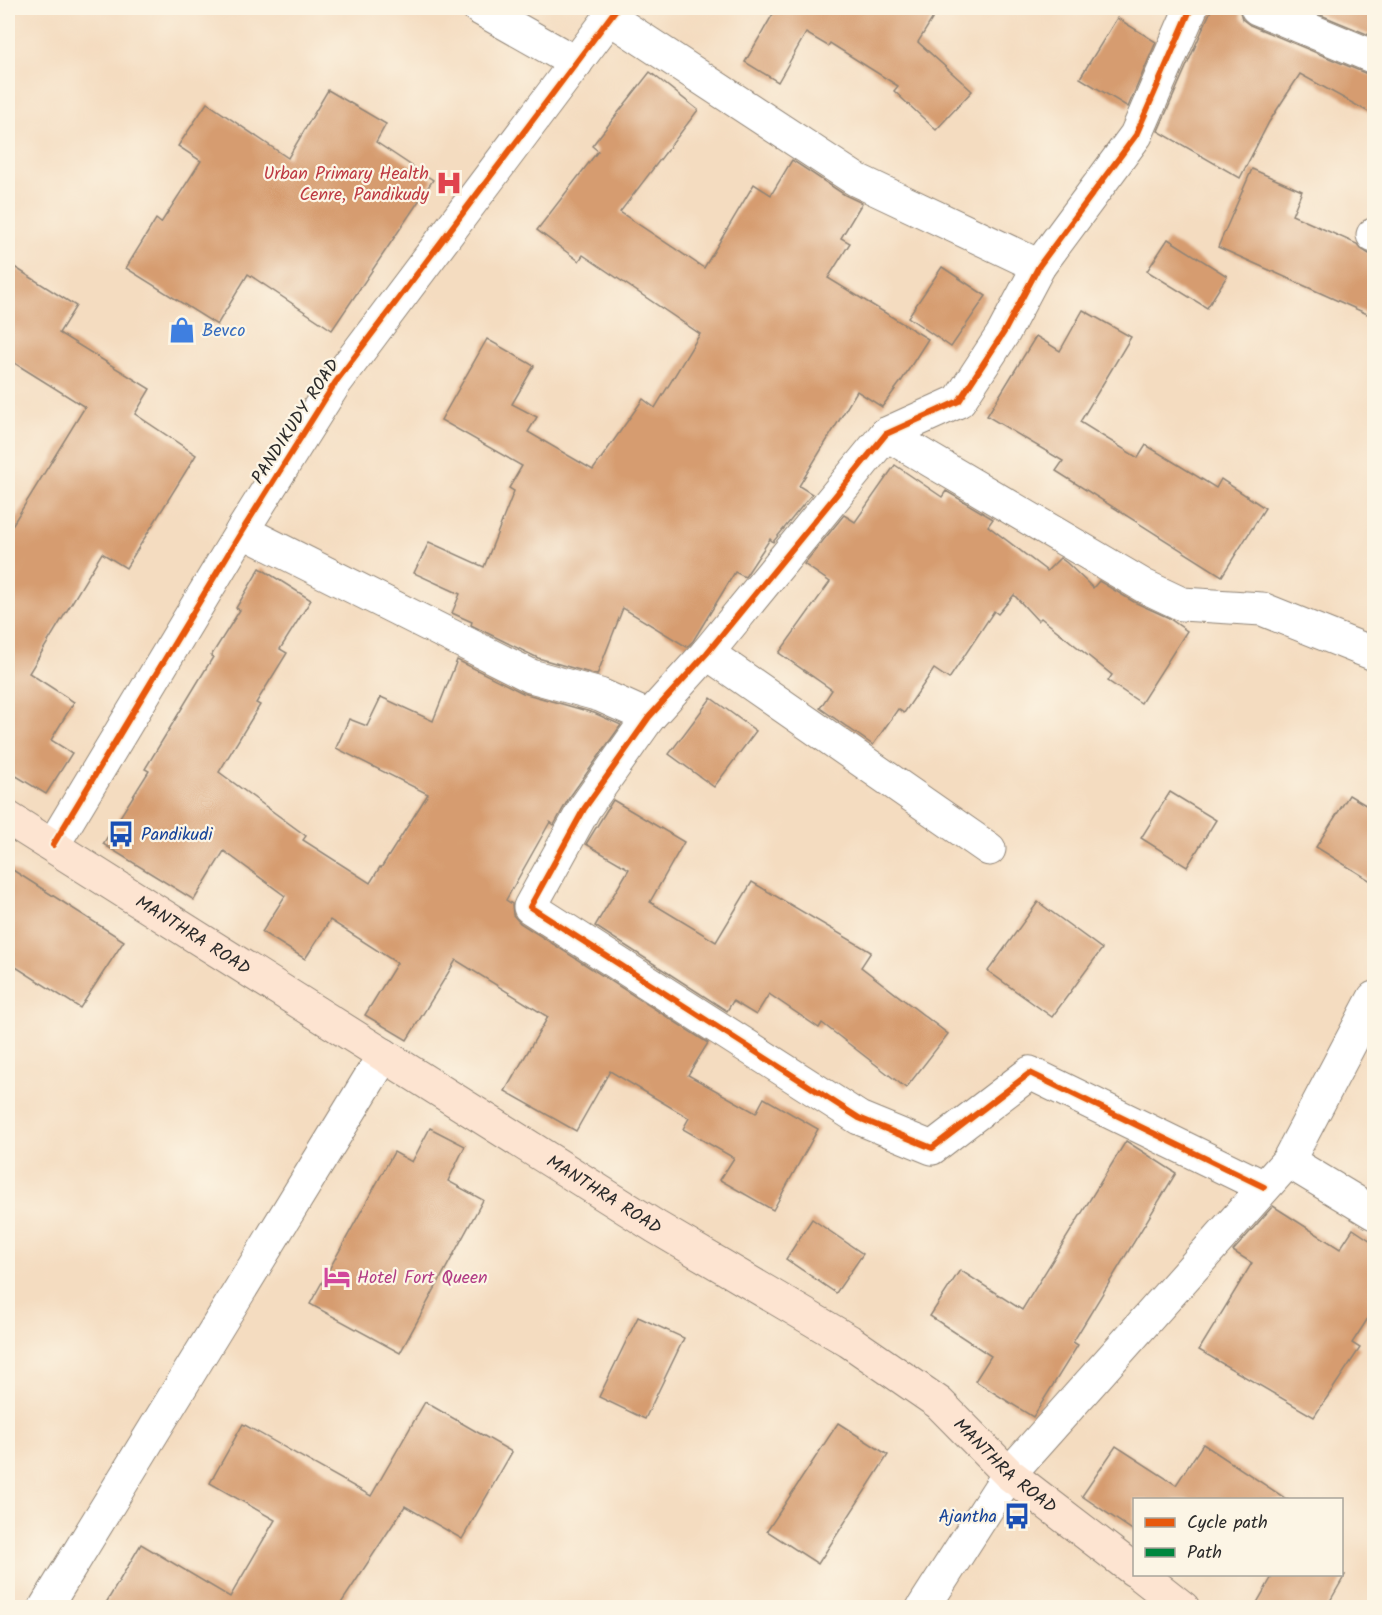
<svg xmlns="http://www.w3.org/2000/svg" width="1382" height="1615" font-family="Kalam,sans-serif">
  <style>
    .building { fill: #d69c6f }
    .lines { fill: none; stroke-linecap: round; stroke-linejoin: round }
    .minor-casing { stroke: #908476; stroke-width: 35 }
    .tertiary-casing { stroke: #908476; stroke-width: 35 }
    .secondary-casing { stroke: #908476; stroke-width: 35 }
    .minor { stroke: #fff; stroke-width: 33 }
    .tertiary { stroke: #fff; stroke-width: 33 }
    .secondary { stroke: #fde4d1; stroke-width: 33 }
    .quiet { stroke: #00873e; stroke-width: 4.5; stroke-dasharray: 9 4.5; stroke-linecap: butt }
    .cycleway-casing { stroke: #fcf5e5; stroke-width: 10 }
    .cycleway { stroke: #e8590c; stroke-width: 6 }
    .labels { text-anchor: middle; stroke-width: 4.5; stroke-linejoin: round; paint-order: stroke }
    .health-label { font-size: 18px; fill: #be3a42; stroke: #fcf5e5; text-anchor: end }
    .shop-label { font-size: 18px; fill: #366cbe; stroke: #fcf5e5; text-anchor: start }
    .street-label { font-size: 18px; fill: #2b2b2b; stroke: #fcf5e5 }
    .transit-label { font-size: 18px; fill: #164399; stroke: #fcf5e5; text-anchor: start }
    .hotel-label { font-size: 18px; fill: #b23c85; stroke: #fcf5e5; text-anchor: start }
  </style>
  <rect width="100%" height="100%" fill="#fcf5e5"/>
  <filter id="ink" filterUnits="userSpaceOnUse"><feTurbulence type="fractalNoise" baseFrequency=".0167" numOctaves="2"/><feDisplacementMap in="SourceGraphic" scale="12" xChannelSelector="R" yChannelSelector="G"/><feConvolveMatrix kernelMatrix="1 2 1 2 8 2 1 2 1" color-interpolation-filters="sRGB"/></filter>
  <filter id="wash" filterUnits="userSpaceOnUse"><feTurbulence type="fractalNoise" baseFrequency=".008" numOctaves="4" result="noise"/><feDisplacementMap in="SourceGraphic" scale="24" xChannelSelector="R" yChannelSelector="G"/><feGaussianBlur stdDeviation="1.35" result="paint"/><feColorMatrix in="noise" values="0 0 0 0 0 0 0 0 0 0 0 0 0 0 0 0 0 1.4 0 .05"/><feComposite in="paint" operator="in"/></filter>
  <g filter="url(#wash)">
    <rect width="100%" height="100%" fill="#f4dcc0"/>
    <g id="blocks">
      <g class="building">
        <path d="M 762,8 L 939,8 L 918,42 L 972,91 L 936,130 L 894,91 L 898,86 L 830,43 L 828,46 L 806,33 L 778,82 L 745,62 L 773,14 Z"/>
        <path d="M 1212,8 L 1239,8 L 1242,19 L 1250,25 L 1367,74 L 1374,75 L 1374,115 L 1300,74 L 1269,122 L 1240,178 L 1158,131 Z"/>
        <path d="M 1304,8 L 1374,8 L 1374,37 Z"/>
        <path d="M 1117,18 L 1156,42 L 1128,107 L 1080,78 Z"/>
        <path d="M 650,72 L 698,110 L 620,212 L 704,268 L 754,184 L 771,195 L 792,160 L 845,195 L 862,203 L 841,238 L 850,243 L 828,278 L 928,339 L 902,380 L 882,407 L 857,391 L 799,486 L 812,494 L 773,542 L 770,539 L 745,577 L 735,572 L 693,641 L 687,647 L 623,608 L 597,675 L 538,658 L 471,625 L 472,622 L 452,613 L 460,594 L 414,573 L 429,542 L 484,567 L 514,491 L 509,488 L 522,466 L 441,420 L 487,339 L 534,366 L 512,404 L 537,417 L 528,432 L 593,470 L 643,399 L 655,408 L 700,334 L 583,255 L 579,261 L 537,230 L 598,151 L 592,146 Z"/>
        <path d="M 328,90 L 386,124 L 376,142 L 433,180 L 332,330 L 248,274 L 217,325 L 126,268 L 156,219 L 161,223 L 201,161 L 178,146 L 207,103 L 288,158 Z"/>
        <path d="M 1252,169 L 1302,191 L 1292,215 L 1357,244 L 1361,249 L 1369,254 L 1374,254 L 1374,317 L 1218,247 Z"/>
        <path d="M 1168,239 L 1227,276 L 1207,308 L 1147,271 Z"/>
        <path d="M 8,263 L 76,306 L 59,333 L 150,389 L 135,414 L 196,455 L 126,568 L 102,553 L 29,673 L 74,702 L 51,740 L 72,753 L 46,794 L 8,771 L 8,532 L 85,407 L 8,359 Z"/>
        <path d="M 942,267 L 986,296 L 951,347 L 908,317 Z"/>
        <path d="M 1083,310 L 1131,337 L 1080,422 L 1138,458 L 1146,445 L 1216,488 L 1221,479 L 1265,508 L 1222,576 L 1056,471 L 1063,461 L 987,416 L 1036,336 L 1060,351 Z"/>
        <path d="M 895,465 L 942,497 L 946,491 L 993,519 L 988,526 L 1047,571 L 1060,558 L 1067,563 L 1093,588 L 1099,581 L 1134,602 L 1167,617 L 1187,631 L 1141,703 L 1108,681 L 1112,675 L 1041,618 L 1038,621 L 1014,595 L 998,614 L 994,611 L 949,679 L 934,669 L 904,713 L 898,709 L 873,745 L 820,708 L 832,690 L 779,653 L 830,582 L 804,564 L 844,515 L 855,522 Z"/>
        <path d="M 260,568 L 311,600 L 280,649 L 287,653 L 256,703 L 260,705 L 219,772 L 306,836 L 303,840 L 370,883 L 380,867 L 381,868 L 428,794 L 336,748 L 349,719 L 367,726 L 381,697 L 433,721 L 457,660 L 523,693 L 594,713 L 621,725 L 569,798 L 554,825 L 550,822 L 506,900 L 512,904 L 513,915 L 520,923 L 708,1043 L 688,1075 L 756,1113 L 764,1098 L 818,1129 L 773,1210 L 720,1180 L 734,1158 L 683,1129 L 689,1118 L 610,1071 L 576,1131 L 505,1091 L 548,1017 L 456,960 L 407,1040 L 365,1015 L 397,963 L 330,920 L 305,959 L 262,932 L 285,896 L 224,851 L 194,900 L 103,844 L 149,771 L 145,769 L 213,657 L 211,656 L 240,610 L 236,608 Z"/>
        <path d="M 711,698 L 756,731 L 714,787 L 669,754 Z"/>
        <path d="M 1170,792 L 1216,820 L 1187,867 L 1141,838 Z"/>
        <path d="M 1349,795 L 1374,810 L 1374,883 L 1316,847 Z"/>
        <path d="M 613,800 L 684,842 L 650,902 L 716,942 L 752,882 L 871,952 L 861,967 L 948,1034 L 906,1088 L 822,1023 L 819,1028 L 769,994 L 756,1015 L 733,1001 L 727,1011 L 595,926 L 629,869 L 586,844 Z"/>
        <path d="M 8,867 L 124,941 L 80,1008 L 8,962 Z"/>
        <path d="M 1038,902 L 1102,949 L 1052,1017 L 988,971 Z"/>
        <path d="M 430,1128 L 465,1146 L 448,1181 L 483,1200 L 400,1353 L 310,1304 L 394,1152 L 412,1162 Z"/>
        <path d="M 1126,1141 L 1176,1173 L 1073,1342 L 1078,1345 L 1033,1417 L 975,1381 L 991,1356 L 930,1316 L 960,1270 L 1022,1310 Z"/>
        <path d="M 1273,1206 L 1340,1249 L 1353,1229 L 1374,1243 L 1374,1309 L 1352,1343 L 1360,1348 L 1314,1417 L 1199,1350 L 1252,1263 L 1233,1251 Z"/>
        <path d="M 812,1219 L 863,1254 L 836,1293 L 786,1259 Z"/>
        <path d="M 638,1317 L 684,1338 L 645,1419 L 599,1397 Z"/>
        <path d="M 425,1402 L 512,1452 L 462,1539 L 405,1506 L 338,1608 L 103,1608 L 141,1544 L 230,1597 L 275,1520 L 210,1483 L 243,1424 L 371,1496 Z"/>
        <path d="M 838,1423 L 888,1455 L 818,1564 L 767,1531 Z"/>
        <path d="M 1203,1444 L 1288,1500 L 1134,1500 L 1134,1531 L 1082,1496 L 1116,1446 L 1176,1485 Z"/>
        <path d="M 1273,1575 L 1345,1575 L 1326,1608 L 1254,1608 Z"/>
      </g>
    </g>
  </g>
  <g filter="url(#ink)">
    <use href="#blocks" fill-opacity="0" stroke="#908476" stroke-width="1.5"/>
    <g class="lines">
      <g class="minor-casing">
        <g id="minor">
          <path d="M 479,8 L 576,63"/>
          <path d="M 1191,8 L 1136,135 L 1039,266 L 1004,332 L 959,401 L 886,434 L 707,653 L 649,717 L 584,809 L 530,907 L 859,1118 L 932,1148 L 1030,1073 L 1264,1187"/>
          <path d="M 1257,8 L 1374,57"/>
          <path d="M 610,18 L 855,179 L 1039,266"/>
          <path d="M 1373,235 L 1374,236"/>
          <path d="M 886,434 L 1144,586 L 1182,604 L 1262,609 L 1374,654"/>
          <path d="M 242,531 L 531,676 L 600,695 L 649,717"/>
          <path d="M 707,653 L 989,849"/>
          <path d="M 1288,1161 L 1374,1213"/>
          <path d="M 45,1608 L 384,1055"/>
          <path d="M 923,1608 L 1009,1474 L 1288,1161 L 1374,998"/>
        </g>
      </g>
      <g class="tertiary-casing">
        <path id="tertiary" d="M 53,845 L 242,531 L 335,383 L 617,8"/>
      </g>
      <g class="secondary-casing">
        <g id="secondary">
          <path id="s1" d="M 8,818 L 656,1227 L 849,1341 L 939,1403 L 1009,1474 L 1134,1570"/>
          <path d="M 1140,1574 L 1183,1608"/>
        </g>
      </g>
      <use href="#minor" class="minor"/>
      <use href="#tertiary" class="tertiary"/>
      <use href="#secondary" class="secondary"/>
      <path class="quiet" d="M 1373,235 L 1374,236"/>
      <g class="cycleway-casing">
        <g id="cycleway">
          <path d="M 1191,8 L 1136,135 L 1039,266 L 1004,332 L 959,401 L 886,434 L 707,653 L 649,717 L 584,809 L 530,907 L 859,1118 L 932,1148 L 1030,1073 L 1264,1187"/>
          <path d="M 53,845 L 242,531 L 335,383 L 617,8"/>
        </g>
      </g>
      <use href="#cycleway" class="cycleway"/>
    </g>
  </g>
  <defs>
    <g id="hospital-bare" transform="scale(2.07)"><path d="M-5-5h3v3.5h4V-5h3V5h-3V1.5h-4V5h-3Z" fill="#e0444e" stroke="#fcf5e5" stroke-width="2.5" paint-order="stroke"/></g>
    <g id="shop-bare" transform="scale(2.07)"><path d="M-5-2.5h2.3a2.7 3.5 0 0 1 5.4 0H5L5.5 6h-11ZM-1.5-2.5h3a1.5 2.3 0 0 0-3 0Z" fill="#3f7fe0" stroke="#fcf5e5" stroke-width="2.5" paint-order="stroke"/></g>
    <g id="bus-bare" transform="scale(2.07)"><path d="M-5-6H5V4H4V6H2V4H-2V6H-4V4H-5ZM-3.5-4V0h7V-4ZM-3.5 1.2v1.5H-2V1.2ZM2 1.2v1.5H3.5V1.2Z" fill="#1a4fb4" stroke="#fcf5e5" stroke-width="2.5" paint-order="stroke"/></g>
    <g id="hotel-bare" transform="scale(2.07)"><path d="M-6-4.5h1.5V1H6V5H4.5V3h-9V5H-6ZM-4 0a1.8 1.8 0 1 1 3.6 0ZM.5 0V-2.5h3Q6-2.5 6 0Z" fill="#d1479c" stroke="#fcf5e5" stroke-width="2.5" paint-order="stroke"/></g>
  </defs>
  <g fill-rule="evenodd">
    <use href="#hospital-bare" x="449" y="183"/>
    <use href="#shop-bare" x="182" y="330"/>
    <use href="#bus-bare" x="121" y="834"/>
    <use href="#hotel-bare" x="337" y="1277"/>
    <use href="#bus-bare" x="1017" y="1516"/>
  </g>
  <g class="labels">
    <g class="health-label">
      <text x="429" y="179">Urban Primary Health<tspan x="429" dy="21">Cenre, Pandikudy</tspan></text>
    </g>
    <g class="shop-label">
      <text x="202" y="336">Bevco</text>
    </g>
    <g class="street-label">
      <text transform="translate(295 421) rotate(-57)" y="6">PANDIKUDY ROAD</text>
      <text dy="6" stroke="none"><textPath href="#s1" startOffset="219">MANTHRA ROAD</textPath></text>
      <text dy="6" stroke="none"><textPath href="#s1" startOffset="705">MANTHRA ROAD</textPath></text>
      <text dy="6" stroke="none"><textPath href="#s1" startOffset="1191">MANTHRA ROAD</textPath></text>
    </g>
    <g class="transit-label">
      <text x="141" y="840">Pandikudi</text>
      <text x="997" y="1522" text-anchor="end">Ajantha</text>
    </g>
    <g class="hotel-label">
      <text x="357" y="1283">Hotel Fort Queen</text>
    </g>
  </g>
  <rect width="1382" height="1615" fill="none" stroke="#fcf5e5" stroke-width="30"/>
  <rect x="1133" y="1498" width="210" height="78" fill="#fcf5e5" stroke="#a8a49b" stroke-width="1.5"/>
  <rect x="1145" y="1518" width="30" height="9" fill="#e8590c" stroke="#a8a49b" stroke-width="1.5"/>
  <text x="1187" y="1528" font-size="18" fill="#2b2b2b">Cycle path</text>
  <rect x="1145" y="1548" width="30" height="9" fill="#00873e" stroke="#a8a49b" stroke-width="1.5"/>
  <text x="1187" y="1558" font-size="18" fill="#2b2b2b">Path</text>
</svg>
